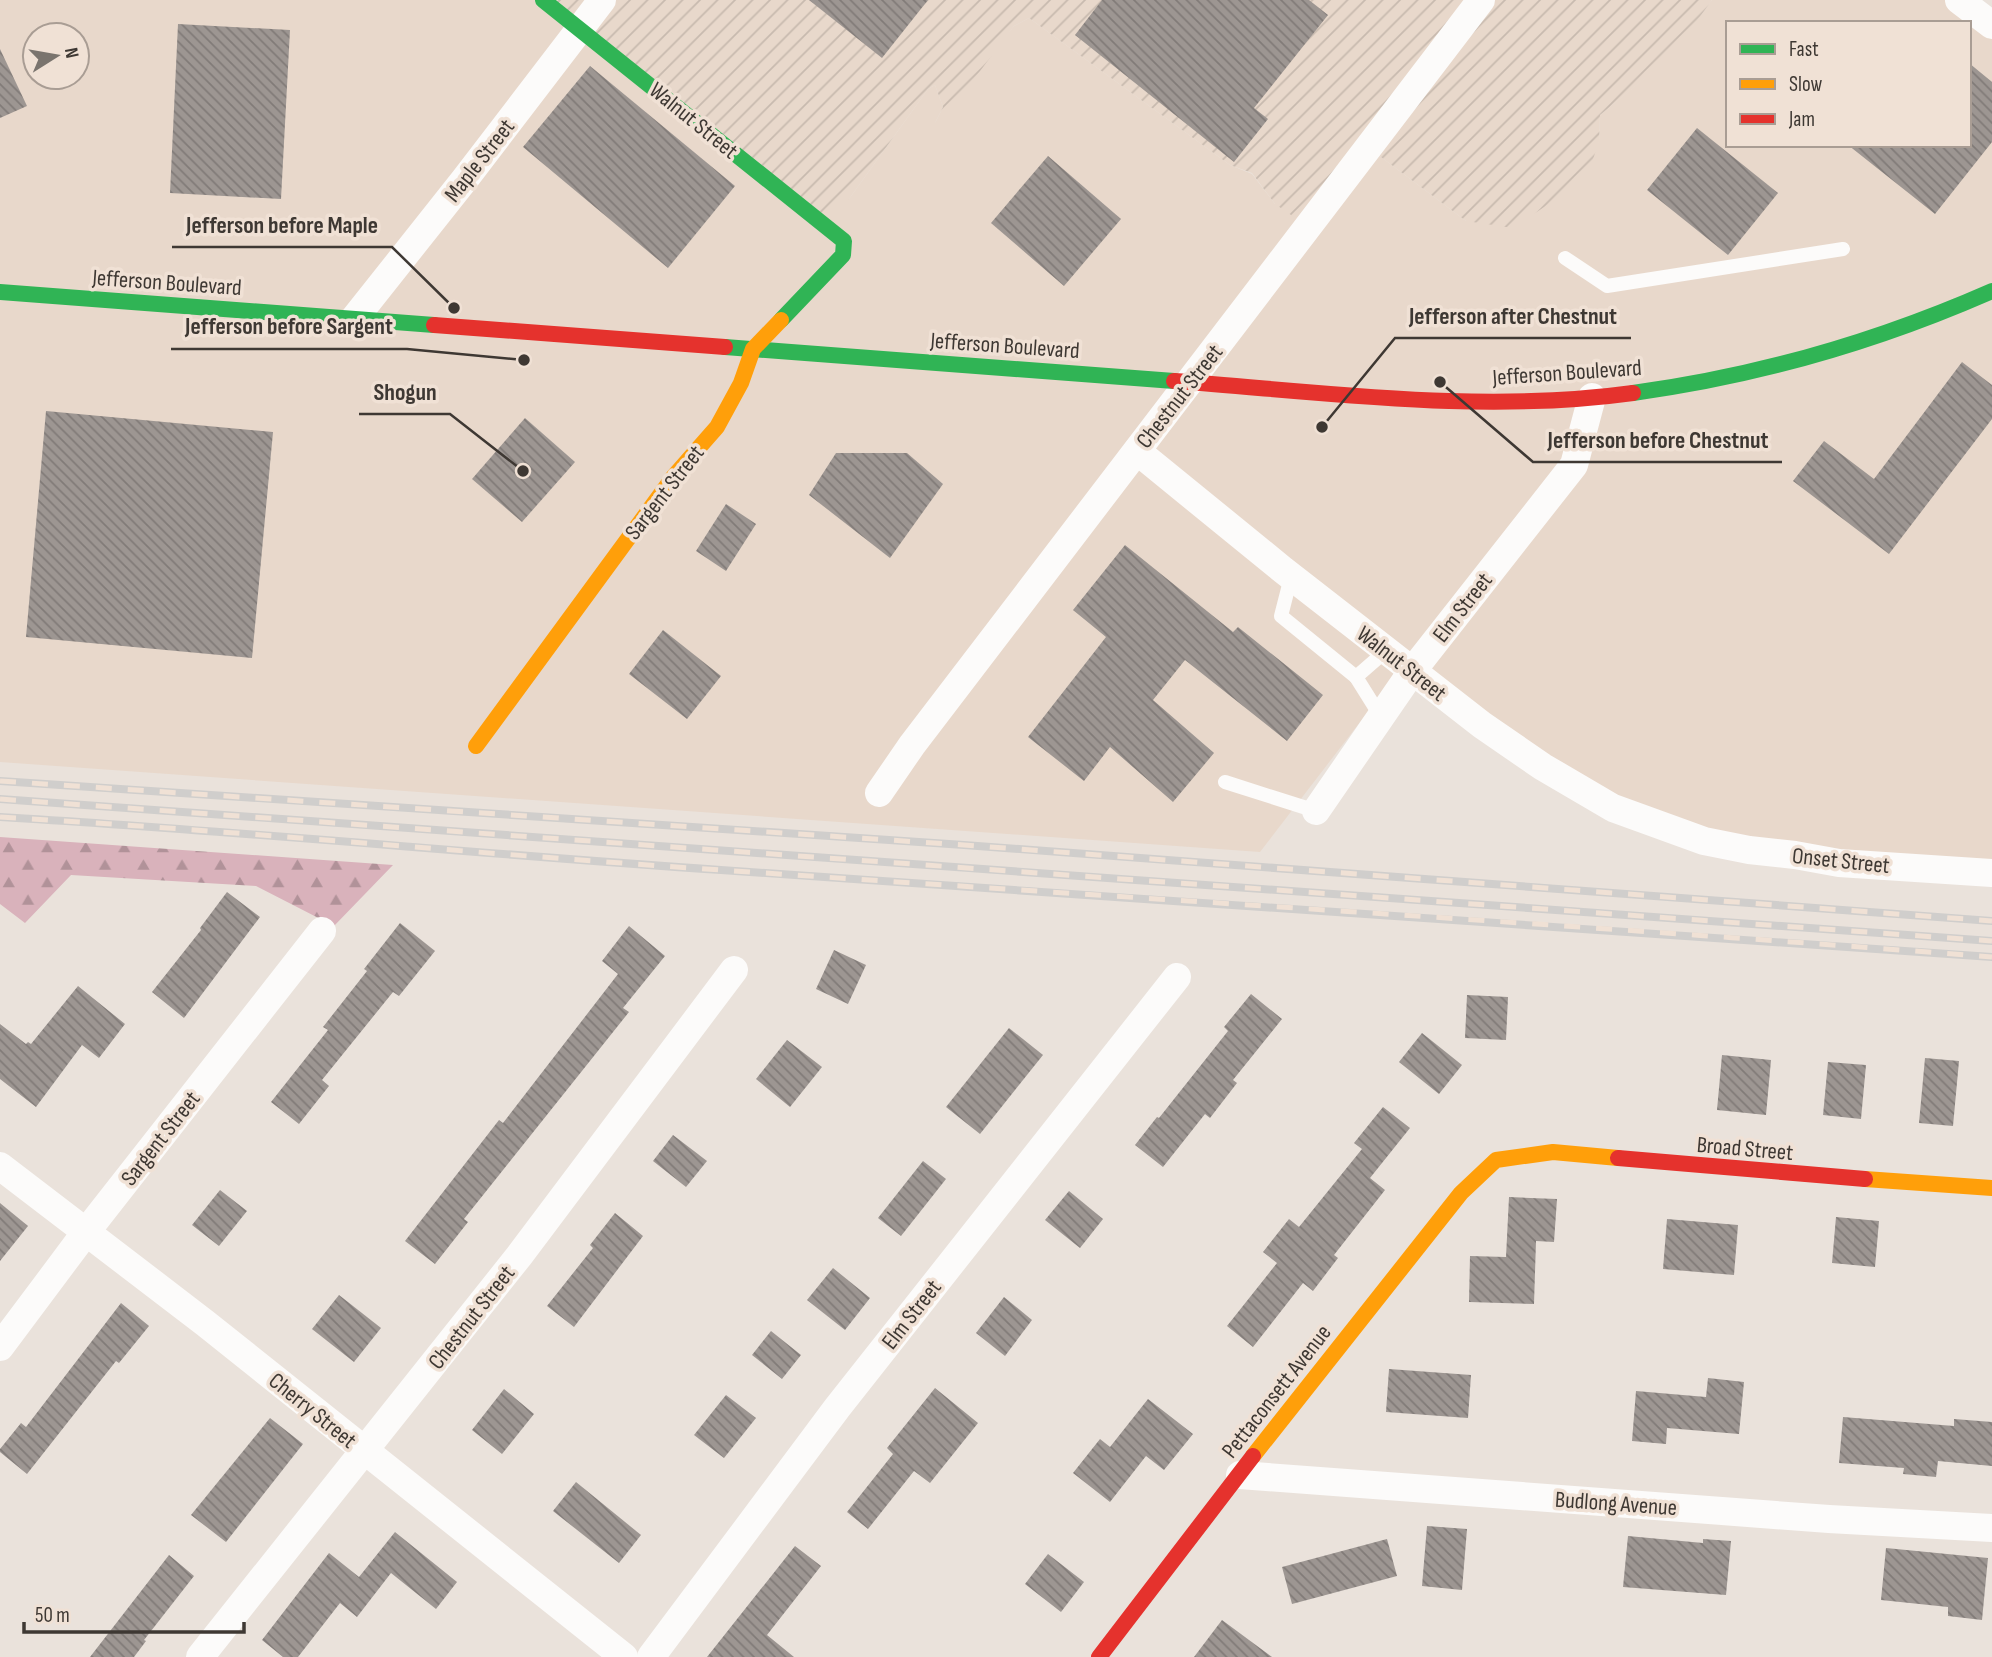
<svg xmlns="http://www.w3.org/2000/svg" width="1992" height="1657" font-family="'Sofia Sans Condensed',sans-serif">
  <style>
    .built { fill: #e8d8cb; fill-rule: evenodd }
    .industrial { fill: url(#industrial-furrows) }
    .forest { fill: url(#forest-firs) }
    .building { fill: url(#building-back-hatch) }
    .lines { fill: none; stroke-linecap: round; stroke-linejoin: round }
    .lane { stroke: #fcfbfa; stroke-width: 14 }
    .street { stroke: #fcfbfa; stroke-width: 28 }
    .fast { stroke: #30b455; stroke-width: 16 }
    .slow { stroke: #ff9f0a; stroke-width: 16 }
    .jam { stroke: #e5322d; stroke-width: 16 }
    .rail-casing { stroke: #d0cecc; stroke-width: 8 }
    .rail { stroke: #f0e1d5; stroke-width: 5; stroke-dasharray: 16; stroke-linecap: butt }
    .labels { text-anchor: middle; stroke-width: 7; stroke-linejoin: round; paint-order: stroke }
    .street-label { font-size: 23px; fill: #3e3833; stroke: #f0e1d5 }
    .leader { fill: none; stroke: #3e3833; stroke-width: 2.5 }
    .callout-dot { fill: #3e3833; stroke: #f0e1d5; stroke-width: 2.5 }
    .callout-label { font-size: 24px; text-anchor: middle; font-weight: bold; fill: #3e3833; stroke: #f0e1d5; stroke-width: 7; stroke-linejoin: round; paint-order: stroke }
  </style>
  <defs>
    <pattern id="industrial-furrows" width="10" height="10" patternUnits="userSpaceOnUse" patternTransform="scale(1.75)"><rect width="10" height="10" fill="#e8d8cb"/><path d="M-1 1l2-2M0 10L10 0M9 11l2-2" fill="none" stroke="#c8baaf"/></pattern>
    <pattern id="forest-firs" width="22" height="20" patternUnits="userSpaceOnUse" patternTransform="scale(1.75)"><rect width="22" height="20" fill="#d9b2bb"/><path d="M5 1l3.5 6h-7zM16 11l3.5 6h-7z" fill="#b19299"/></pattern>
    <pattern id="building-back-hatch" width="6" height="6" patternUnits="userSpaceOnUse" patternTransform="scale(1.75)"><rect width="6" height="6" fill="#9d9692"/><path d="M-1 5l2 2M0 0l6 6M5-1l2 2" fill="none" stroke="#817b78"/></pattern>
  </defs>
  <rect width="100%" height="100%" fill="#eae2db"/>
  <path class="built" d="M 0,0 L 544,0 L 849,199 L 928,89 L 935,85 L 943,107 L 935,123 L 1014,26 L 1029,18 L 1230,165 L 1252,174 L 1275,204 L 1373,151 L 1466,221 L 1599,142 L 1600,115 L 1669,58 L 1712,0 L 1952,0 L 1992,31 L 1992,875 L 1693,837 L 1397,674 L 1260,852 L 0,762 ZM 1728,23 L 1969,23 L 1969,145 L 1728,145 ZM 35,35 L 77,35 L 77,77 L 35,77 Z"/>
  <path class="industrial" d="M 544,0 L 1712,0 L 1670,58 L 1600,115 L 1599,142 L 1586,179 L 1513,228 L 1466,221 L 1373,151 L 1310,228 L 1275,204 L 1252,173 L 1230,165 L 1029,18 L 1014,26 L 938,127 L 935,123 L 943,107 L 935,85 L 928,89 L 849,199 L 823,216 Z"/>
  <path class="forest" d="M 0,837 L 393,865 L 334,926 L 256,886 L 71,875 L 25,923 L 0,904 Z"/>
  <g class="building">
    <path d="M 809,0 L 928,0 L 882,58 Z"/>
    <path d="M 1102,0 L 1309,0 L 1328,15 L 1254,108 L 1268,119 L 1234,162 L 1075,35 Z"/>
    <path d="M 178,24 L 290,30 L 281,199 L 170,193 Z"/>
    <path d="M 0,49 L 27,106 L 0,118 Z"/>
    <path d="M 1969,63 L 1992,82 L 1992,142 L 1935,214 L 1848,145 L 1969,145 Z"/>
    <path d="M 590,66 L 735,186 L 668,268 L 523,147 Z"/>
    <path d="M 1697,128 L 1778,193 L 1728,255 L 1647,190 Z"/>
    <path d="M 1048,156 L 1121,219 L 1064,286 L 991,223 Z"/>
    <path d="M 1962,362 L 1992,385 L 1992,419 L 1889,554 L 1793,481 L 1824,441 L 1874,479 Z"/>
    <path d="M 46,411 L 273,432 L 252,658 L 26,637 Z"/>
    <path d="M 525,418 L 575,462 L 522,522 L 472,479 Z"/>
    <path d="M 836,453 L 907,453 L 943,484 L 890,558 L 809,495 Z"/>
    <path d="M 726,504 L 756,524 L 726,571 L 696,551 Z"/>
    <path d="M 1125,545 L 1233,632 L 1238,627 L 1323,695 L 1287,741 L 1185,660 L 1153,700 L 1214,753 L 1173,802 L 1110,747 L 1084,781 L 1028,737 L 1106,637 L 1073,610 Z"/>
    <path d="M 663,630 L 721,676 L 687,719 L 629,674 Z"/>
    <path d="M 227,892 L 260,917 L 184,1018 L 152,992 L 201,930 L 200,928 Z"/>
    <path d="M 400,923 L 435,951 L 399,996 L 393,992 L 322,1080 L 329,1086 L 299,1124 L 271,1102 L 328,1030 L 323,1027 L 367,971 L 364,969 Z"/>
    <path d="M 629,926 L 665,956 L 623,1008 L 629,1012 L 464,1219 L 468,1222 L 435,1264 L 405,1241 L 499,1120 L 503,1123 L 618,974 L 602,961 Z"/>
    <path d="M 834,950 L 866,965 L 848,1004 L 816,989 Z"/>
    <path d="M 78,986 L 125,1024 L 99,1058 L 82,1045 L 36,1107 L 0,1079 L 0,1024 L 26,1044 L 28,1042 L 31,1044 Z"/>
    <path d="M 1251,994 L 1282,1019 L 1233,1080 L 1237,1083 L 1210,1118 L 1205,1114 L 1163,1167 L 1135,1145 L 1157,1117 L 1159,1118 L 1228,1031 L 1224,1027 Z"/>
    <path d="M 1467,995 L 1508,997 L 1506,1040 L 1465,1038 Z"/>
    <path d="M 1009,1028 L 1043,1055 L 980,1134 L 946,1107 Z"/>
    <path d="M 1422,1033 L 1462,1065 L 1439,1094 L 1399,1062 Z"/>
    <path d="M 787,1040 L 822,1067 L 790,1107 L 756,1079 Z"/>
    <path d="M 1722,1055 L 1771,1060 L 1766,1115 L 1717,1110 Z"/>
    <path d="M 1925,1058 L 1959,1061 L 1953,1126 L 1919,1123 Z"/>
    <path d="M 1828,1062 L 1866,1065 L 1861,1119 L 1823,1115 Z"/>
    <path d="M 1383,1107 L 1410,1128 L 1370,1178 L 1385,1190 L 1334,1255 L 1338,1258 L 1313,1291 L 1303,1283 L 1253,1347 L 1227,1326 L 1277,1263 L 1263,1252 L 1289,1219 L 1299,1227 L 1362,1149 L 1354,1143 Z"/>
    <path d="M 673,1135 L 707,1161 L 686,1187 L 653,1161 Z"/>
    <path d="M 923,1161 L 946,1179 L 901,1236 L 878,1218 Z"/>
    <path d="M 220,1190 L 247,1211 L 219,1246 L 192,1225 Z"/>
    <path d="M 1069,1191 L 1103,1219 L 1080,1248 L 1045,1220 Z"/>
    <path d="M 1509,1197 L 1557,1199 L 1554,1242 L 1536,1241 L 1534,1304 L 1469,1302 L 1470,1256 L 1506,1257 Z"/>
    <path d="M 0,1203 L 28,1226 L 0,1261 Z"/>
    <path d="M 615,1213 L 643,1236 L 574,1327 L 547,1306 L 593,1248 L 590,1245 Z"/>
    <path d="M 1836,1217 L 1879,1221 L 1875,1267 L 1832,1263 Z"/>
    <path d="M 1667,1219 L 1738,1225 L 1734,1275 L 1663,1269 Z"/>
    <path d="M 833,1268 L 870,1298 L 845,1330 L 807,1300 Z"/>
    <path d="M 339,1295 L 381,1328 L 354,1362 L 312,1329 Z"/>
    <path d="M 1004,1297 L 1032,1320 L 1005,1356 L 976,1333 Z"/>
    <path d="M 121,1303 L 149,1326 L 119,1363 L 116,1361 L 27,1474 L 0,1452 L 0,1449 L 21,1423 L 26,1427 Z"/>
    <path d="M 771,1331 L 801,1355 L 782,1379 L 752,1355 Z"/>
    <path d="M 1389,1369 L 1471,1375 L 1468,1418 L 1386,1412 Z"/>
    <path d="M 1708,1378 L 1744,1382 L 1739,1434 L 1667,1428 L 1666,1444 L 1632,1441 L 1636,1391 L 1706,1397 Z"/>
    <path d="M 935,1388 L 978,1423 L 930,1483 L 914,1471 L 868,1529 L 847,1512 L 893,1454 L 887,1448 Z"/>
    <path d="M 504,1389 L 534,1414 L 502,1454 L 472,1430 Z"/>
    <path d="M 726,1395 L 756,1418 L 724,1458 L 694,1435 Z"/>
    <path d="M 1148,1399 L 1193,1434 L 1164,1470 L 1146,1456 L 1110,1502 L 1073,1473 L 1100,1439 L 1110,1447 Z"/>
    <path d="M 1843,1417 L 1954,1426 L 1954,1419 L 1992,1422 L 1992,1466 L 1938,1461 L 1936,1477 L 1903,1474 L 1904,1468 L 1839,1463 Z"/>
    <path d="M 270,1418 L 303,1444 L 226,1542 L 191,1515 Z"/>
    <path d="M 576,1482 L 641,1535 L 619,1563 L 553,1511 Z"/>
    <path d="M 1427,1526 L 1467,1529 L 1462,1590 L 1422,1586 Z"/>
    <path d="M 395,1532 L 457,1582 L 436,1609 L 391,1573 L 357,1617 L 340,1603 L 298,1657 L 283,1657 L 262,1640 L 329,1553 L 359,1577 Z"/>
    <path d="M 1628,1536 L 1703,1543 L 1703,1539 L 1731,1541 L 1726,1595 L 1623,1587 Z"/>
    <path d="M 1387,1539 L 1397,1576 L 1292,1604 L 1282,1567 Z"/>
    <path d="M 795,1546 L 821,1566 L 767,1635 L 794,1657 L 707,1657 Z"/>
    <path d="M 1886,1548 L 1988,1558 L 1982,1620 L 1948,1616 L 1948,1607 L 1881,1600 Z"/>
    <path d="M 1048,1554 L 1084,1582 L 1061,1612 L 1025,1584 Z"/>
    <path d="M 169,1555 L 194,1576 L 144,1640 L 146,1641 L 134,1657 L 90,1657 Z"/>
    <path d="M 1222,1620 L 1272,1657 L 1194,1657 Z"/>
  </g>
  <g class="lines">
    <g class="lane">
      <path d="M 1565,258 L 1607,286 L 1843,249"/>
      <path d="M 1291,577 L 1281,616 L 1356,677 L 1387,650"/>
      <path d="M 1356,677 L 1381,717"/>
      <path d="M 1225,782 L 1316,811"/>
    </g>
    <g class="street">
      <path d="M 1959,0 L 1992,25"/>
      <path d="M 354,319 L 465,179 L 602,0"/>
      <path d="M 1137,451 L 1283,570 L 1482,725 L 1543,767 L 1613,808 L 1704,841 L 1749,850 L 1795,855 L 1839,863 L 1992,873"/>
      <path d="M 879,793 L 912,745 L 1481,0"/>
      <path d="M 1316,811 L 1413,670 L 1574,465 L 1592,397"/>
      <path d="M 0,1166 L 205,1323 L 624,1657"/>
      <path d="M 0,1347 L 86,1232 L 322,931"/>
      <path d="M 1240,1475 L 1829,1519 L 1992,1528"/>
      <path d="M 200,1657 L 519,1256 L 734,970"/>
      <path d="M 651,1657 L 837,1408 L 1177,977"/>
    </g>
    <g class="fast">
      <path d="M 543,0 L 844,241 L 843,255 L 781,320"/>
      <path d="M 0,292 L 434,325"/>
      <path d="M 725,347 L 1174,381"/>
      <path d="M 1633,393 C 1758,376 1876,342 1992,291"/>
    </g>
    <g class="slow">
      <path d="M 476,746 L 674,476 L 717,427 L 741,383 L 753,349 L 781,320"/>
      <path d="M 1865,1179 L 1992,1188"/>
      <path d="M 1253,1456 L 1461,1193 L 1496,1160 L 1553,1152 L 1618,1158"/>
    </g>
    <g class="jam">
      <path d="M 434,325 L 725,347"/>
      <path d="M 1174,381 C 1325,392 1481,414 1633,393"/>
      <path d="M 1618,1158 L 1865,1179"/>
      <path d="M 1099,1657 L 1253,1456"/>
    </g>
    <g class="rail-casing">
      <g id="rail">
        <path d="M 0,781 L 964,845 L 1992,921"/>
        <path d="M 0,799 L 1992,941"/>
        <path d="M 0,817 C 240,831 480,854 721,870 C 1144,899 1568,924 1992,957"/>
      </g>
    </g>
    <use href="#rail" class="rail"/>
  </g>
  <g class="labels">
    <g class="street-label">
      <text transform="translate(694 120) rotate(39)" y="8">Walnut Street</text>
      <text transform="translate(479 160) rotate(-52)" y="8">Maple Street</text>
      <text transform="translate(167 282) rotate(4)" y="8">Jefferson Boulevard</text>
      <text transform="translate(1005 345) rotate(4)" y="8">Jefferson Boulevard</text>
      <text transform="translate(1567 372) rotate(-4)" y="8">Jefferson Boulevard</text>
      <text transform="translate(1179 396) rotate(-52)" y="8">Chestnut Street</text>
      <text transform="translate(664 492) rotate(-52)" y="8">Sargent Street</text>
      <text transform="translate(1462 607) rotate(-52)" y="8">Elm Street</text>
      <text transform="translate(1402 663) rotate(38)" y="8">Walnut Street</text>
      <text transform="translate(1841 860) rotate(6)" y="8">Onset Street</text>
      <text transform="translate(160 1138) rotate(-52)" y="8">Sargent Street</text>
      <text transform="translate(1745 1148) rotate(5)" y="8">Broad Street</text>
      <text transform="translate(911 1314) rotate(-52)" y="8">Elm Street</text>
      <text transform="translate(471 1317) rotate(-52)" y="8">Chestnut Street</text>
      <text transform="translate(1276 1391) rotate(-52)" y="8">Pettaconsett Avenue</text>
      <text transform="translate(313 1410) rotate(39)" y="8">Cherry Street</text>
      <text transform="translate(1616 1503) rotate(4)" y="8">Budlong Avenue</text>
    </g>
  </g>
  <path class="leader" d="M454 308L392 247H172M1322 427L1395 338H1631M524 360L407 349H171M523 471L450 414H359M1440 382L1533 462H1782"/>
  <g class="callout-dot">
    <circle cx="454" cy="308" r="7"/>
    <circle cx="1322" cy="427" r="7"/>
    <circle cx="524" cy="360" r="7"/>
    <circle cx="523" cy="471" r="7"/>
    <circle cx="1440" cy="382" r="7"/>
  </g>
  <g class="callout-label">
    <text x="282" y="233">Jefferson before Maple</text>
    <text x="1513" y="324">Jefferson after Chestnut</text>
    <text x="289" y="334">Jefferson before Sargent</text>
    <text x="405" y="400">Shogun</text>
    <text x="1658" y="448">Jefferson before Chestnut</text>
  </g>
  <rect x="1726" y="21" width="245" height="126" fill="#f0e1d5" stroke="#a99d94" stroke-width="2"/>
  <rect x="1740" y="44" width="35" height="10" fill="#30b455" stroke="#a99d94" stroke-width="2"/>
  <text x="1789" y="56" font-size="21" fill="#3e3833">Fast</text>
  <rect x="1740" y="79" width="35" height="10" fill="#ff9f0a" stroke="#a99d94" stroke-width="2"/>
  <text x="1789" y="91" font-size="21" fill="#3e3833">Slow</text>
  <rect x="1740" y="114" width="35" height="10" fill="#e5322d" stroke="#a99d94" stroke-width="2"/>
  <text x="1789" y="126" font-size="21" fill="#3e3833">Jam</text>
  <g transform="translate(56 56) rotate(79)"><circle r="33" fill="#f0e1d5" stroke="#a99d94" stroke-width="2"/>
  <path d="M0-5L12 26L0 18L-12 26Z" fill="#7a746e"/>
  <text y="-10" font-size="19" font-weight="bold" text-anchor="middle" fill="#3e3833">N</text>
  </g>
  <path d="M24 1622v10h220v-10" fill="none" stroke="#3e3833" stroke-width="3.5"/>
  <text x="35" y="1622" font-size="21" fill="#3e3833" stroke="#f0e1d5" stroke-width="5" paint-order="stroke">50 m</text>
</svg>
